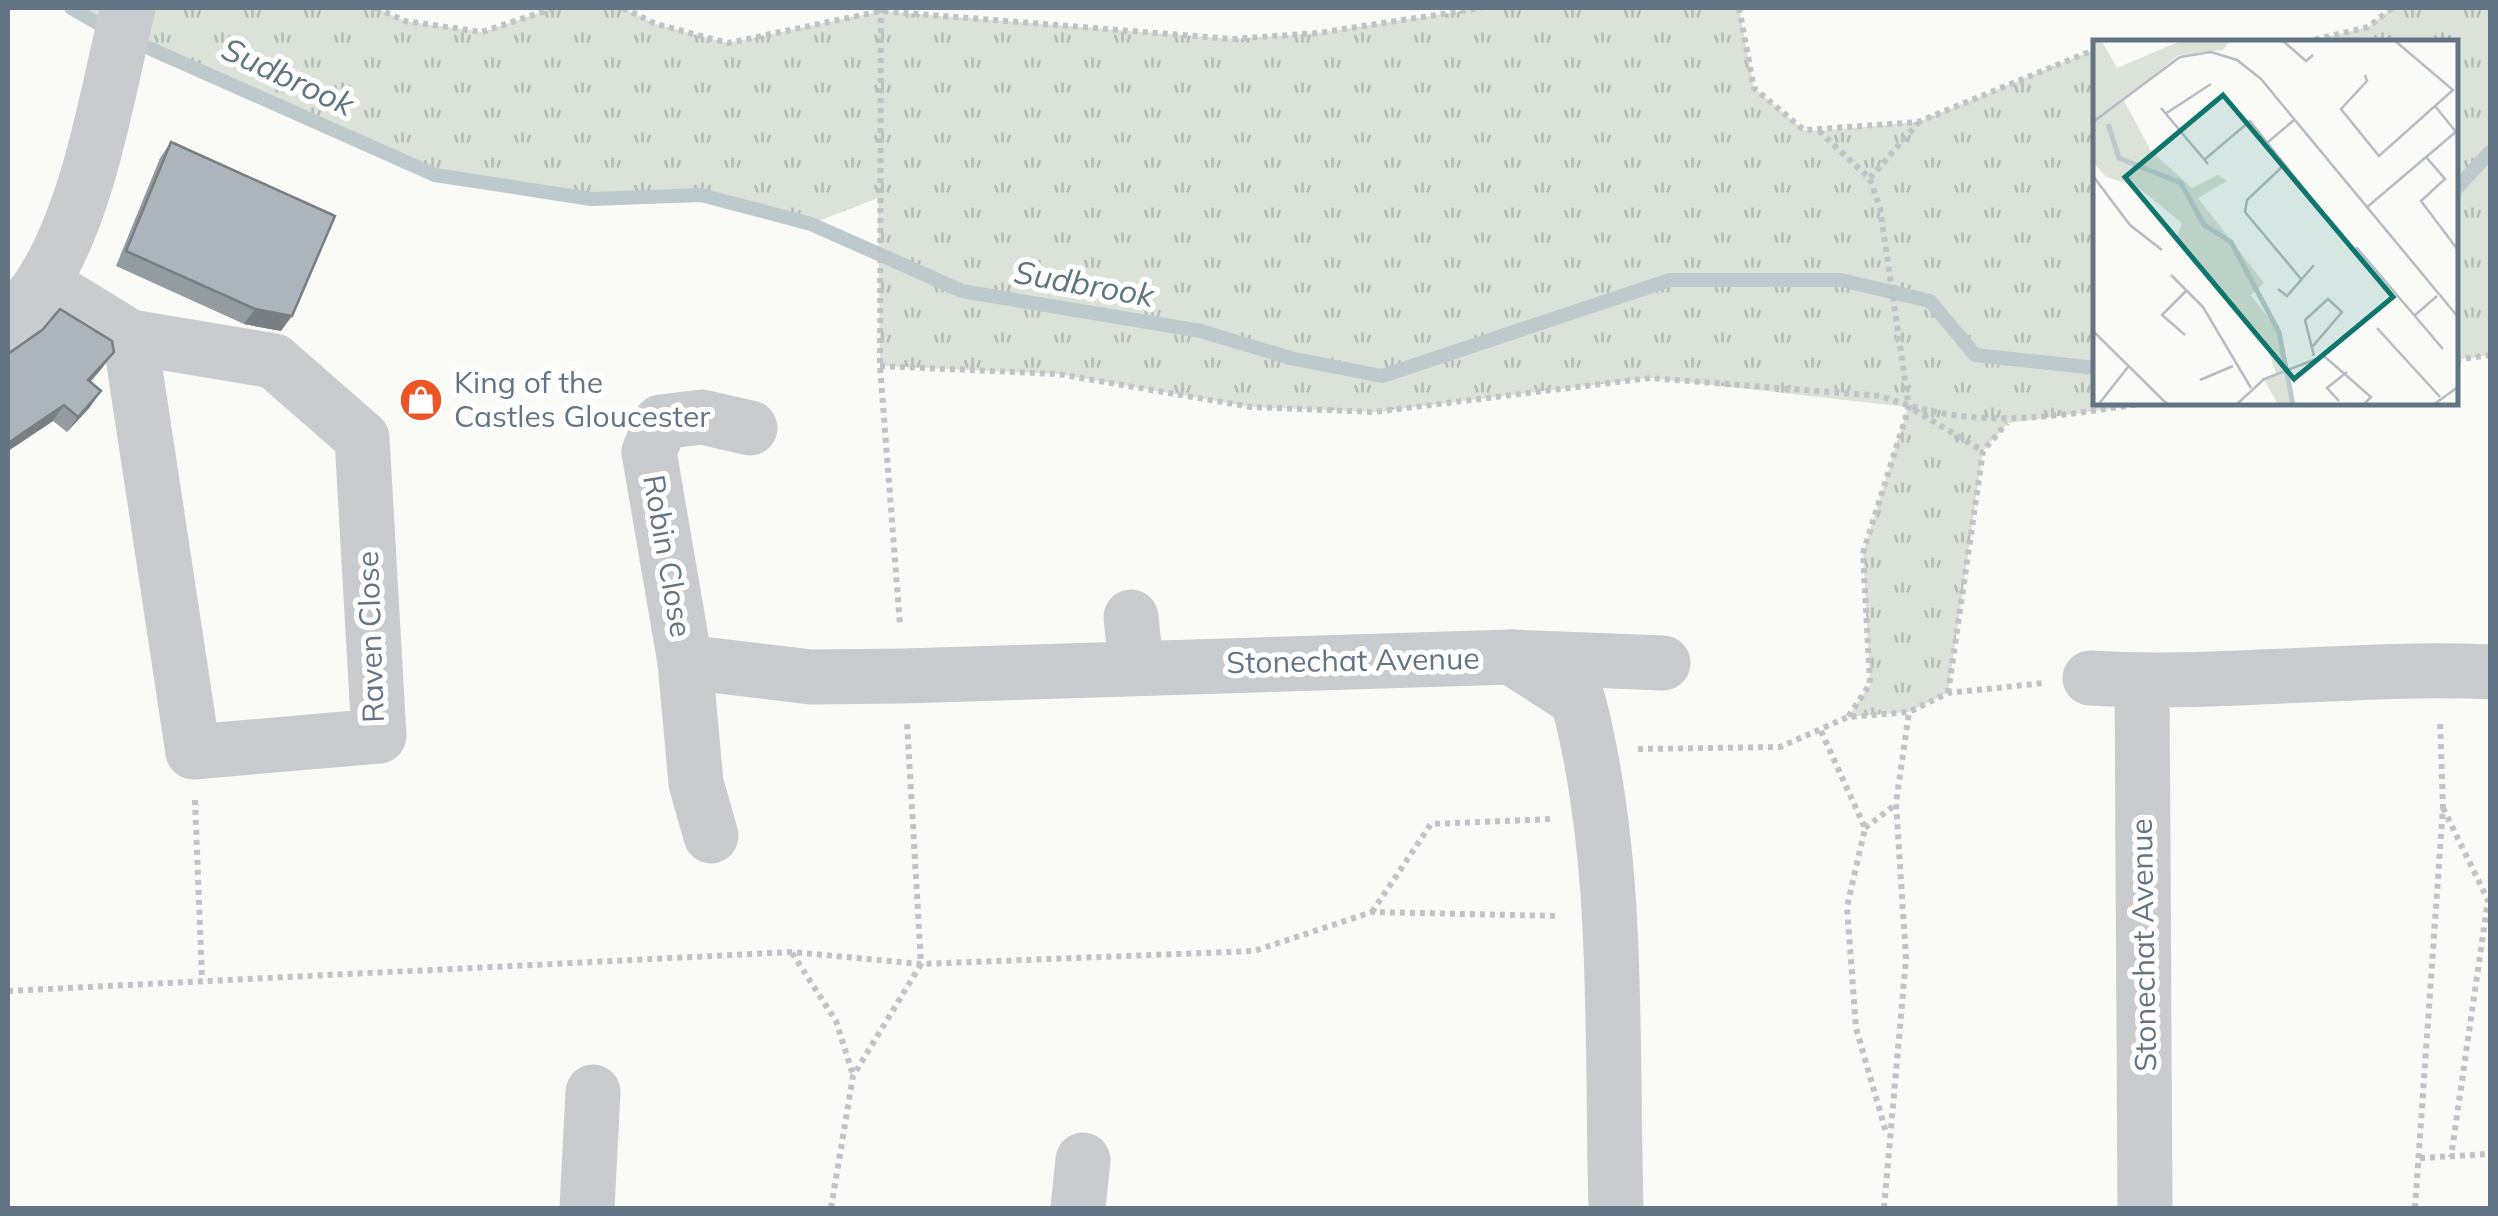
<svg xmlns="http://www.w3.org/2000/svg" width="2498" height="1216" font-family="Mulish,sans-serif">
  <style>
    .grass { fill: url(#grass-tufts) }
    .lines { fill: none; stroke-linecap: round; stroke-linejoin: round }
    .stream { stroke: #bdcacd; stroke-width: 14 }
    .path { stroke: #c1c4c6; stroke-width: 6; stroke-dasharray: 5 5; stroke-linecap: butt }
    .minor { stroke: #c8cccf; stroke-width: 55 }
    .wall { fill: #939ca1 }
    .shaded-wall { fill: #787f83 }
    .building { fill: #abb5bb; stroke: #787f83; stroke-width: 2.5 }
    .labels { text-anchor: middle; stroke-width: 10; stroke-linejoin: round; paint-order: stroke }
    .poi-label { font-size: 30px; fill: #637584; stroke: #fff; text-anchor: start }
    .street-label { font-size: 30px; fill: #637584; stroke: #fff }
    .water-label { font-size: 32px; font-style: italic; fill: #5e757d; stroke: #fff }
    .inset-river { fill: none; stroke: #bdcacd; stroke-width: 5 }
    .inset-road { fill: none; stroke: #b5bdc2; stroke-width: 2.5 }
    .view { fill: #0f766e; fill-opacity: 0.15; stroke: #0f766e; stroke-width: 5 }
    .inset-edge { fill: none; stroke: #637584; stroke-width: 5 }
  </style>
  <defs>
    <pattern id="grass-tufts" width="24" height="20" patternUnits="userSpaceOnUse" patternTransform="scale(2.5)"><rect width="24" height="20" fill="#dbe2d8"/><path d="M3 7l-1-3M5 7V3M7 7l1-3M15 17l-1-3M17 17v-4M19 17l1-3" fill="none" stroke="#b5bcb5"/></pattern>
  </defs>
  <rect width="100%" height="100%" fill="#fafaf7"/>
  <g class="grass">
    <path d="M 71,8 L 376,8 L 405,21 L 482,32 L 554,8 L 623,8 L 656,24 L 728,43 L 881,11 L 1232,39 L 1318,33 L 1481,8 L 1739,8 L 1754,88 L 1804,130 L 1819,131 L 1918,122 L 2095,49 L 2096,402 L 2153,403 L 2008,423 L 1983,451 L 1948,693 L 1909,712 L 1848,717 L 1870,684 L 1863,553 L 1908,407 L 1650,378 L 1374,412 L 1251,407 L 1058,374 L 880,366 L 878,198 L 811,224 L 701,195 L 591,199 L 435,175 L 97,25 Z"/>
    <path d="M 2392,8 L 2490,8 L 2490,355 L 2456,360 L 2456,42 L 2305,42 L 2368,27 Z"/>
  </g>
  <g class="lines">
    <g class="stream">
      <path d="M 71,8 L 113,32"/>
      <path d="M 133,41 L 435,175 L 591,199 L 701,195 L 811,224 L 962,291 L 1201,331 L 1290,358 L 1382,376 L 1670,280 L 1841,280 L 1930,301 L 1975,355 L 2096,368"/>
      <path d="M 2456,189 L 2490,152"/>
    </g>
    <g class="path">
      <path d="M 376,8 L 405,21 L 482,32 L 554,8"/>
      <path d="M 623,8 L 656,24 L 728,43 L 881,11 L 1232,39 L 1318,33 L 1481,8"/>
      <path d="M 881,8 L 880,366 L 900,625"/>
      <path d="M 1739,8 L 1754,88 L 1804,130 L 1918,122 L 2096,49"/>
      <path d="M 2305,42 L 2368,27 L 2392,8"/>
      <path d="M 1819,131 L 1870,179 L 1880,208 L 1909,407 L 1863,553 L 1870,684 L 1848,717"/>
      <path d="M 1870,178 L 1918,123"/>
      <path d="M 2456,360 L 2490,355"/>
      <path d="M 880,366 L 1058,374 L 1251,407 L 1374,412 L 1650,378 L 1881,396 C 1976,433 2056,416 2153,402"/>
      <path d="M 1914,410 L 1983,451"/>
      <path d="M 1948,693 L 1983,451 L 2007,423"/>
      <path d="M 1821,731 L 1865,828 L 1847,907 L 1856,1028 L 1886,1132"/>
      <path d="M 1638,749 L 1780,747 L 1848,717 L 1909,712 L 1948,693 L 2044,683"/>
      <path d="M 195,800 L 202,978"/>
      <path d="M 2443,808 L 2488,900 L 2451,1157"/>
      <path d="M 1865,828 L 1896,804"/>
      <path d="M 1372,912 L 1431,824 L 1552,819"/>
      <path d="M 792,953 L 836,1021 L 853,1075"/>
      <path d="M 8,991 L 792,952 L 921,964 L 1254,951 L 1372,912 L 1558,916"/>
      <path d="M 2420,1158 L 2490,1154"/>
      <path d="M 831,1208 L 853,1076 L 921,964 L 907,722"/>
      <path d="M 1884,1208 L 1906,958 L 1896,803 L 1909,712"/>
      <path d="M 2415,1208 L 2443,807 L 2440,721"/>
    </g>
    <g class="minor">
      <path d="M 42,283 L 130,337 L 274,361 L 362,438 L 379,736 L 193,752 L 130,337"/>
      <path d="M 8,325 C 19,311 33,298 42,283 C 90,207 107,94 128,8"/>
      <path d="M 1131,617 L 1136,666"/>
      <path d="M 1511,657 L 1663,663"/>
      <path d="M 685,662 L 811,677 L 904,676 L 1511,657 L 1578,700 C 1621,863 1611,1041 1616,1208"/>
      <path d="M 2090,678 C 2223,686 2357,666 2490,672"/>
      <path d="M 2142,681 L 2145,1208"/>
      <path d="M 711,836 L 696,783 L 685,662 L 649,452 L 661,422 L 702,417 L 750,428"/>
      <path d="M 587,1208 L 593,1092"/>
      <path d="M 1078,1208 L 1083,1160"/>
    </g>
  </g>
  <g class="wall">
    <path d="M 171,142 L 281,331 L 244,324 L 116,266 L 160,158 Z"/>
    <path d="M 103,367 L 90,382 L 90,407 L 67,432 L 53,421 L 8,451 Z"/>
  </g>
  <g class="shaded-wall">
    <path d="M 255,309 L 292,316 L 281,331 L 244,324 Z"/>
    <path d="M 114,352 L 103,367 L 78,396 L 88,380 Z"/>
    <path d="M 101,391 L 90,407 L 67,432 L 78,417 Z"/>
    <path d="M 64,405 L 53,421 L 8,451 L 8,443 Z"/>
  </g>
  <g class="building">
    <path d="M 171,142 L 335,216 L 292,316 L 255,309 L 126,251 Z"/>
    <path d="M 60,309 L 112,341 L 114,352 L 88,380 L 101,391 L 78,417 L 64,405 L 8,443 L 8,354 L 42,330 Z"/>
  </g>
  <defs>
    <g id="shop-disc" transform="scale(2.25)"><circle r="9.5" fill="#ec5626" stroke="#fff"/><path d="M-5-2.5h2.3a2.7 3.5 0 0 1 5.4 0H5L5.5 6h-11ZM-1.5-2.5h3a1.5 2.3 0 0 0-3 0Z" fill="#fff"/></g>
  </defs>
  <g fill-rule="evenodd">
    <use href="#shop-disc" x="421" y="400"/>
  </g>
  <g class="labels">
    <g class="poi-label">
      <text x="454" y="393">King of the<tspan x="454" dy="34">Castles Gloucester</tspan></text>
    </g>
    <g class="street-label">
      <text transform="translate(667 556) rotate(80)" y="10">Robin Close</text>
      <text transform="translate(371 637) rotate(-92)" y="10">Raven Close</text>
      <text transform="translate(1353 661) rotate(-1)" y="10">Stonechat Avenue</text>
      <text transform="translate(2144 945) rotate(-91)" y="10">Stonechat Avenue</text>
    </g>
    <g class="water-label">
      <text transform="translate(288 77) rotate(25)" y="11">Sudbrook</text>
      <text transform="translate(1084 284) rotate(10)" y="11">Sudbrook</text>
    </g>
  </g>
  <g transform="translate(2093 40)">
    <rect width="365" height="365" fill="#fafaf7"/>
    <path d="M 30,59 L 58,111 L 99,148 L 125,135 L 134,141 L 105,158 L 171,243 L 158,255 L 186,292 L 200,365 L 185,365 L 171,339 L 183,333 L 171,298 L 83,199 L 89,183 L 43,146 L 13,137 L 0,122 L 0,82 Z" fill="#dbe2d8"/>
    <path d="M 0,0 L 8,0 L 24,28 L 90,0 L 137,0 L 130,10 L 86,15 L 0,83 Z" fill="#dbe2d8"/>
    <path class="inset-river" d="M 15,84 L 26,118 L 88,143 L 111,185 L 138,202 L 186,292 L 200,365"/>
    <path class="inset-road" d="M 189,0 L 213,21 L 220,15M 301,0 L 360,50 L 342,66 L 363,92M 272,35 L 274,41 L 248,69 L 286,116 L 342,66M 68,68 L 115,124M 72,74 L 118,44M 0,82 L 87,17 L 118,12 L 144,20 L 168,39 L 365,277M 174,103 L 201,80M 333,117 L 352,139 L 328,161 L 365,210M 111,120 L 157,81 L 227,169M 191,125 L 154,160 L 152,172 L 208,239M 0,136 L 37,185 L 69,210M 273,168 L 365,90M 263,207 L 350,309M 78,235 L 110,267 L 158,348M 185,249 L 194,256 L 221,225M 321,276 L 344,256M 284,288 L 347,357M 0,291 L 75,365M 92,295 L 69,275 L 93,251M 220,306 L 249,272 L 235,259 L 212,280 L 221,316M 107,340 L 140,326M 246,361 L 234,348 L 254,332M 5,365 L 35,327M 143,365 L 171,339 L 231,316 L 278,357 L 270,365M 340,365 L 365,347"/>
    <path class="view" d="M 130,55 L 300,257 L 201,339 L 32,137 Z"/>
    <rect width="365" height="365" class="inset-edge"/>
  </g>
  <rect width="2498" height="1216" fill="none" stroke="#637584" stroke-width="20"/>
</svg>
